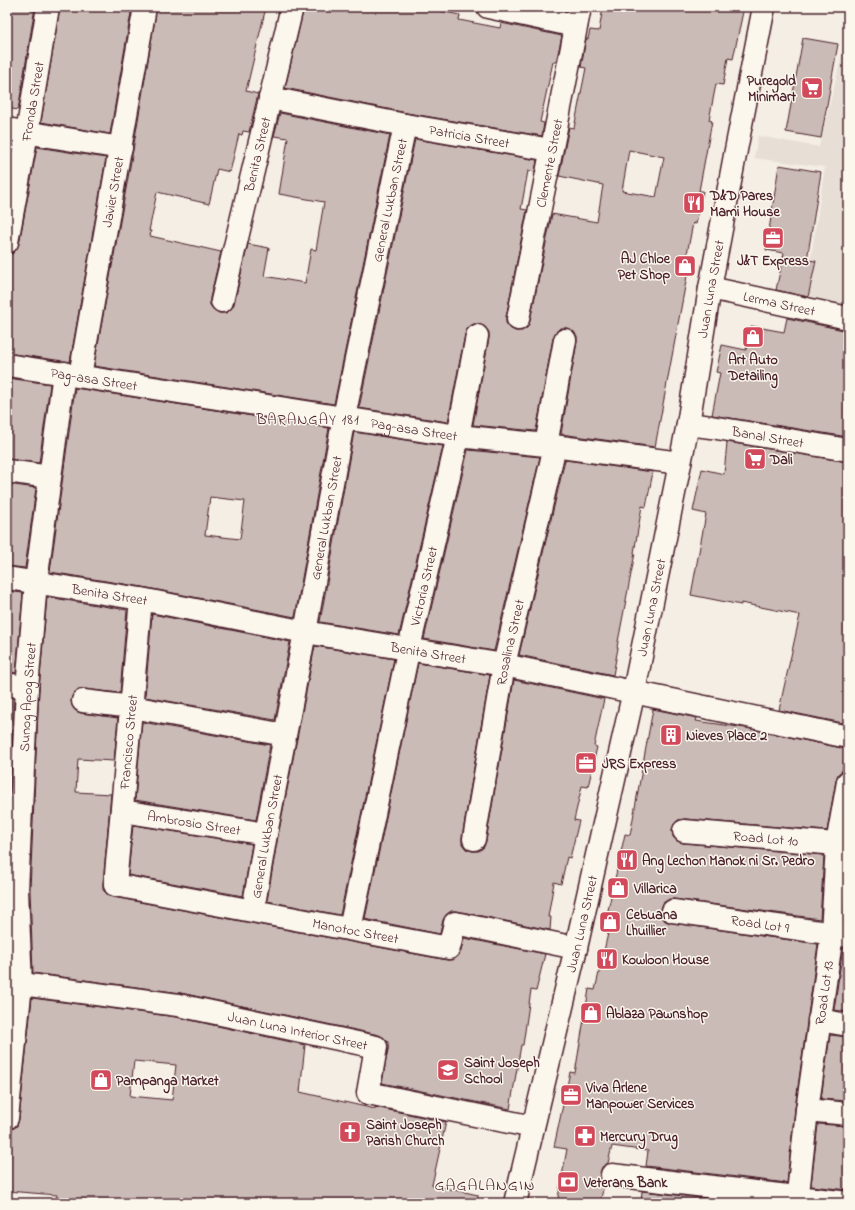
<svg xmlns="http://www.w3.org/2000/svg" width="855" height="1210" font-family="'Indie Flower',sans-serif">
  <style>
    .built { fill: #e7dfd6 }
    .building { fill: #cabbb6; stroke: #4a1f2b; fill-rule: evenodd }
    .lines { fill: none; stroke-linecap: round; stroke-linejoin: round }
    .street-casing { stroke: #4a1f2b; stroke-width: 25 }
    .secondary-casing { stroke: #4a1f2b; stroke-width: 25 }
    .street { stroke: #fbf7ec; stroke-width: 22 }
    .secondary { stroke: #fbf7ec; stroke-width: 22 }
    .labels { text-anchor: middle; stroke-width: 3; stroke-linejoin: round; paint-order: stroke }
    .poi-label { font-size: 14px; font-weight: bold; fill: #4a1f2b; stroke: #fbf7ec; text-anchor: start }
    .street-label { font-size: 14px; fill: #4a1f2b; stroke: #fbf7ec }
    .neighbourhood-label { font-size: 15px; letter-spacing: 1px; fill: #4a1f2b; stroke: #fbf7ec }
    .quarter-label { font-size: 16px; letter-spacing: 1px; fill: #4a1f2b; stroke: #fbf7ec }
  </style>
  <rect width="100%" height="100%" fill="#f4eee4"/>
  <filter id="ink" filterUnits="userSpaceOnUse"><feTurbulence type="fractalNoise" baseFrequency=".025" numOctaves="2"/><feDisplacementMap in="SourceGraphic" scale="8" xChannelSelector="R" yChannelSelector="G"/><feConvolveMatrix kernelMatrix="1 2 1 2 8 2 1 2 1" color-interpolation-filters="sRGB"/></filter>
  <g filter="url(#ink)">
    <path class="built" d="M 848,31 L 848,311 L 804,302 L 825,167 L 754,158 L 758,136 L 819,147 Z"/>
    <g class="building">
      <path d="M 7,7 L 35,7 L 18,110 L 7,108 Z"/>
      <path d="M 60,7 L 132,7 L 110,134 L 41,122 Z"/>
      <path d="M 157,7 L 266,7 L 246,91 L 258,94 L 249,132 L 243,131 L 242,135 L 239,134 L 230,172 L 217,169 L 209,204 L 157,192 L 149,231 L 151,231 L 150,236 L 221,252 L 210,298 L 210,305 L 214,310 L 219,313 L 226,313 L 231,309 L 234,304 L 248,244 L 269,248 L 264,276 L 305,283 L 311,249 L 316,250 L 324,202 L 279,194 L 288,138 L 274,136 L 280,113 L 390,135 L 334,404 L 94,366 L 133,150 Z"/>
      <path d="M 304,7 L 420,7 L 460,15 L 459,20 L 500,28 L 501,23 L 562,36 L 556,62 L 553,62 L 540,122 L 544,123 L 542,136 L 407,113 L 285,88 Z"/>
      <path d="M 603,7 L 744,7 L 733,59 L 728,58 L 723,85 L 716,84 L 709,120 L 712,121 L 699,191 L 703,191 L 696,224 L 693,223 L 686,259 L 690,260 L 655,447 L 561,434 L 577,342 L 577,336 L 573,331 L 567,328 L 560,328 L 556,332 L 553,338 L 536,431 L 473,425 L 489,338 L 489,332 L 485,327 L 479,324 L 473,324 L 468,328 L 465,334 L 448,422 L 359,408 L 415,139 L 537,160 L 535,172 L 528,171 L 521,209 L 527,210 L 506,317 L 506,323 L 510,328 L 515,331 L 522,331 L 528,327 L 530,321 L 552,214 L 597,222 L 603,185 L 559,176 L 569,127 L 574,128 L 586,68 L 581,67 L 586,39 L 588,39 L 590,30 L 599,31 ZM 629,150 L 664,157 L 656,197 L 622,191 Z"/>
      <path d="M 803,38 L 838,44 L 821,138 L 786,132 Z"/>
      <path d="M 37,147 L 106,158 L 70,362 L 7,353 L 7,254 L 12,254 L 16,250 L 19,244 Z"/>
      <path d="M 779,165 L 821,172 L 807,260 L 816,261 L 808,297 L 776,290 L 784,253 L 766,250 Z"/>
      <path d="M 787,318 L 848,331 L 848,437 L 712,415 L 720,373 L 716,372 L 722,345 L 746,350 L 751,326 L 784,332 Z"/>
      <path d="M 7,378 L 50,384 L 39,463 L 7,459 Z"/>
      <path d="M 75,388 L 329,428 L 295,617 L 143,587 L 50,572 ZM 210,497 L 245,501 L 240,539 L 205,535 Z"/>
      <path d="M 354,432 L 443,446 L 399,635 L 320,622 Z"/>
      <path d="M 727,442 L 848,462 L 848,724 L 779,710 L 800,615 L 741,603 L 741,605 L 691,595 L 706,514 L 693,511 L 702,469 L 724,474 Z"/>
      <path d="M 468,450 L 540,457 L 494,651 L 424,639 Z"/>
      <path d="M 565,460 L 653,472 L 646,507 L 642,506 L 634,553 L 635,553 L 617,647 L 618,648 L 613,675 L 519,655 Z"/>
      <path d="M 7,484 L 36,488 L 25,568 L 7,566 Z"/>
      <path d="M 7,591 L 23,593 L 16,673 L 7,672 Z"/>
      <path d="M 47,597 L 127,610 L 120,693 L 85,689 L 78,689 L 73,694 L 71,700 L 72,706 L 76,711 L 81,713 L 118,718 L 114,761 L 78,759 L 76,792 L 111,794 L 103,884 L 103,890 L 107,894 L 113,897 L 447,960 L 453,960 L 458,956 L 461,951 L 464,938 L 545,954 L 536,991 L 531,990 L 523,1045 L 521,1045 L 510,1109 L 382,1083 L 388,1049 L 388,1042 L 384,1038 L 379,1035 L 181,993 L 33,973 L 30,890 L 39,689 Z"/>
      <path d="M 152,614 L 290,642 L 275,720 L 145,697 Z"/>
      <path d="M 315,646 L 394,659 L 340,915 L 267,901 L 278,836 Z"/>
      <path d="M 418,663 L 490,675 L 462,837 L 462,844 L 466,849 L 472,851 L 479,851 L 484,847 L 486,841 L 514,680 L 604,699 L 594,746 L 597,747 L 588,787 L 582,786 L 574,820 L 579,821 L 570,858 L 567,857 L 561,884 L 554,882 L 548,917 L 551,917 L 550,930 L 457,911 L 451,911 L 446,915 L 443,920 L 440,934 L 365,919 Z"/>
      <path d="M 7,697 L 14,698 L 7,839 Z"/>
      <path d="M 653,709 L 697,718 L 696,721 L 746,728 L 846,749 L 842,771 L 838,774 L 836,780 L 827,831 L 685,819 L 678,820 L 674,824 L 672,830 L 673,837 L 677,841 L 683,843 L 824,855 L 820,919 L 675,899 L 669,899 L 663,903 L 661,910 L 661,915 L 665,921 L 671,923 L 818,944 L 795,1108 L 787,1183 L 646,1166 L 648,1151 L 612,1146 L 608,1163 L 602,1167 L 600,1173 L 600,1180 L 604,1185 L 600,1203 L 557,1203 L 567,1149 L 554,1147 L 570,1072 L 575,1073 L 589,989 L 595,990 L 609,929 L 604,928 L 625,834 L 630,835 Z"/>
      <path d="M 142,722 L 270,745 L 256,820 L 135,800 Z"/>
      <path d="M 133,825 L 252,844 L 243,896 L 128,875 Z"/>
      <path d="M 843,948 L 848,948 L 848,1012 L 834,1010 Z"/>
      <path d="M 32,998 L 176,1017 L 305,1045 L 300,1092 L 375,1109 L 375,1107 L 446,1122 L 432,1185 L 478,1195 L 477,1203 L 82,1203 L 56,1201 L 57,1195 L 7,1191 L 11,1141 L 9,1141 L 11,1130 L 17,1126 L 19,1119 ZM 134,1061 L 176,1065 L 172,1100 L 130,1096 Z"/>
      <path d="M 830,1035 L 848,1037 L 848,1101 L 821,1099 Z"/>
      <path d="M 818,1124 L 848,1126 L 848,1190 L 811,1186 Z"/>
      <path d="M 642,1191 L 742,1203 L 641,1203 Z"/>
    </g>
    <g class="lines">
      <g class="street-casing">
        <g id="street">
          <path d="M 488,7 L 576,26"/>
          <path id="s1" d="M 270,98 L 405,125 L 551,150"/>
          <path d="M 7,129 L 121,148"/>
          <path id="s2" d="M 7,242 L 27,133 L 48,7"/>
          <path id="s3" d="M 710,288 L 848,318"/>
          <path id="s4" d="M 222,301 L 292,7"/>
          <path id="s5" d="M 518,319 L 580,7"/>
          <path id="s6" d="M 7,365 L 458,436 L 546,445 L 680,463"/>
          <path id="s7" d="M 80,376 L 145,7"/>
          <path id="s8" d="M 688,424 L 711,427 L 848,450"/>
          <path d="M 546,445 L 565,340"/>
          <path d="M 7,471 L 50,477"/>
          <path id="s9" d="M 7,578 L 141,599 L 305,632 L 504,665 L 848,737"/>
          <path id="s10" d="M 141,599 L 115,885 L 449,948 L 455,923 L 576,948"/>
          <path d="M 7,684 L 27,688"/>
          <path d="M 83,701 L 132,707 L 285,735"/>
          <path id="s11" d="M 122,811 L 266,834"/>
          <path id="s12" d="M 684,831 L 848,845"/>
          <path id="s13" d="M 474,839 L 504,665 L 555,446"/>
          <path id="s14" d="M 253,910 L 266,834 L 305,632 L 344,417 L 405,125"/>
          <path id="s15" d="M 673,911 L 848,936"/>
          <path id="s16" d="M 350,929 L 406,661 L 458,436 L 477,336"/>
          <path id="s17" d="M 7,982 L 178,1005 L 376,1047 L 368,1093 L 533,1127"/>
          <path d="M 819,1020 L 848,1025"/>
          <path d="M 807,1110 L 848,1114"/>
          <path id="s18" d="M 7,1118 L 21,985 L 17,890 L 27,688 L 36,582 L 64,373"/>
          <path d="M 612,1175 L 848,1203"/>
          <path id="s19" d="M 797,1203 L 807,1110 L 832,934 L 837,844 L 848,782"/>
        </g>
      </g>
      <g class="secondary-casing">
        <g id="secondary">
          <path id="s20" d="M 515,1203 L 576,948 L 634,691 L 688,424 L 710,288 L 736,150 L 764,7"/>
        </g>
      </g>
      <use href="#street" class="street"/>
      <use href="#secondary" class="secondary"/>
    </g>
  </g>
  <defs>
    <g id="supermarket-square" transform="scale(1.15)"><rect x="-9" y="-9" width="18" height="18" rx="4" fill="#d1495b" stroke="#fbf7ec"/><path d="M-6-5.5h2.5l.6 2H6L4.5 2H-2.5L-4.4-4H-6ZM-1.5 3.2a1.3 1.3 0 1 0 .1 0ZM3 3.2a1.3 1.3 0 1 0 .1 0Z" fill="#fff"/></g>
    <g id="restaurant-square" transform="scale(1.15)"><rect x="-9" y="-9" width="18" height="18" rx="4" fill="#d1495b" stroke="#fbf7ec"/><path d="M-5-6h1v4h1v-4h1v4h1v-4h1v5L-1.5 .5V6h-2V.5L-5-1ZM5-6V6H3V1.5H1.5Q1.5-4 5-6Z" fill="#fff"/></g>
    <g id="office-square" transform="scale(1.15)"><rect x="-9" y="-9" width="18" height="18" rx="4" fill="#d1495b" stroke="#fbf7ec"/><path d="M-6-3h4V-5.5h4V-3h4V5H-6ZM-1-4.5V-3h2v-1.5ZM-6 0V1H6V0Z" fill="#fff"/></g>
    <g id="shop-square" transform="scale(1.15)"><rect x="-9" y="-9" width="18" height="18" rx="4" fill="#d1495b" stroke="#fbf7ec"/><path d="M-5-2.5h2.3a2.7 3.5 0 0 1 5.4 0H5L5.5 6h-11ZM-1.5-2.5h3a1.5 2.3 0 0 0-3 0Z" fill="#fff"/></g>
    <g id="building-square" transform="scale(1.15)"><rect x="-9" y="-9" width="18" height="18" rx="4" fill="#d1495b" stroke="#fbf7ec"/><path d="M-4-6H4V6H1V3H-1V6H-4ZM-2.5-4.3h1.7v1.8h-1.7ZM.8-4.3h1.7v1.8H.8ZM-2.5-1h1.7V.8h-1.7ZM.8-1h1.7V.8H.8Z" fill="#fff"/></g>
    <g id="school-square" transform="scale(1.15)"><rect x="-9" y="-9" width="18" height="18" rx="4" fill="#d1495b" stroke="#fbf7ec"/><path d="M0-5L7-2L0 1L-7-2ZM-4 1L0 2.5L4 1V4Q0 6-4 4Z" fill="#fff"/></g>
    <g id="church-square" transform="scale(1.15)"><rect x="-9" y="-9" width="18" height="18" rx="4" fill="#d1495b" stroke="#fbf7ec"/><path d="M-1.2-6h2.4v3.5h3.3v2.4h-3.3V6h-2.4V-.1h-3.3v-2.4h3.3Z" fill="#fff"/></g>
    <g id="pharmacy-square" transform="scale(1.15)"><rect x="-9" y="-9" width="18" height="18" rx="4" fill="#d1495b" stroke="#fbf7ec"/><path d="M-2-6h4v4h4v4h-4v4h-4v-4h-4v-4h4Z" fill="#fff"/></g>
    <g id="bank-square" transform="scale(1.15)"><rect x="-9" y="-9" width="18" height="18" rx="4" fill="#d1495b" stroke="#fbf7ec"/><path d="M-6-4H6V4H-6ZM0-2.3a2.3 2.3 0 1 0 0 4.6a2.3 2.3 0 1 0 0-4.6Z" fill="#fff"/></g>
  </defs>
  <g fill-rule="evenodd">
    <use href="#supermarket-square" x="812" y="88"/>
    <use href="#restaurant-square" x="694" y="203"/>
    <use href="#office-square" x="773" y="238"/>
    <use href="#shop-square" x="685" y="266"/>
    <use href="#shop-square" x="753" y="337"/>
    <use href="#supermarket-square" x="755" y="459"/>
    <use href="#building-square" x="671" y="735"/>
    <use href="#office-square" x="586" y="763"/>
    <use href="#restaurant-square" x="627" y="860"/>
    <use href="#shop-square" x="618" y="888"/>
    <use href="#shop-square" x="610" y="922"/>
    <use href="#restaurant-square" x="607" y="959"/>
    <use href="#shop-square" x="591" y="1013"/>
    <use href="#school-square" x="448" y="1070"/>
    <use href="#shop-square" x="101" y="1080"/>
    <use href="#office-square" x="571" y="1095"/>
    <use href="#church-square" x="350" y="1132"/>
    <use href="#pharmacy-square" x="585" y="1136"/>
    <use href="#bank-square" x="568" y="1182"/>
  </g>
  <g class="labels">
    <g class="poi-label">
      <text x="796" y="85" text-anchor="end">Puregold<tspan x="796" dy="16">Minimart</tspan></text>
      <text x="710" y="200">D&amp;D Pares<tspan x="710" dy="16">Mami House</tspan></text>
      <text x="670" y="263" text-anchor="end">AJ Chloe<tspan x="670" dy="16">Pet Shop</tspan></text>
      <text x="773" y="265" text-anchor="middle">J&amp;T Express</text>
      <text x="753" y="364" text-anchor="middle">Art Auto<tspan x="753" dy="16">Detailing</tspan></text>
      <text x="770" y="464">Dali</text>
      <text x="686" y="740">Nieves Place 2</text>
      <text x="602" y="768">JRS Express</text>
      <text x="642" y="865">Ang Lechon Manok ni Sr. Pedro</text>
      <text x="634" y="893">Villarica</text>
      <text x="626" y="919">Cebuana<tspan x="626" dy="16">Lhuillier</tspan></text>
      <text x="622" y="964">Kowloon House</text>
      <text x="606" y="1018">Ablaza Pawnshop</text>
      <text x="464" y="1067">Saint Joseph<tspan x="464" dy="16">School</tspan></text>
      <text x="116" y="1085">Pampanga Market</text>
      <text x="586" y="1092">Viva Arlene<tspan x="586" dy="16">Manpower Services</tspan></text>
      <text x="366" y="1129">Saint Joseph<tspan x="366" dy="16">Parish Church</tspan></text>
      <text x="600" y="1141">Mercury Drug</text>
      <text x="584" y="1187">Veterans Bank</text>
    </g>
    <g class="street-label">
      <text dy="5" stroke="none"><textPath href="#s2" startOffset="143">Fronda Street</textPath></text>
      <text dy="5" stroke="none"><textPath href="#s1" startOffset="203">Patricia Street</textPath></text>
      <text dy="5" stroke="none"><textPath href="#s4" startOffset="151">Benita Street</textPath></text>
      <text dy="5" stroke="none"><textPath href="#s5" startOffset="159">Clemente Street</textPath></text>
      <text dy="5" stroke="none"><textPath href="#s7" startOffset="187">Javier Street</textPath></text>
      <text dy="5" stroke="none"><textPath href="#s14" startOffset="723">General Lukban Street</textPath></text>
      <text dy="5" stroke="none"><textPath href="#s20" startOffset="935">Juan Luna Street</textPath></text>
      <text dy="5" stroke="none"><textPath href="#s3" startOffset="71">Lerma Street</textPath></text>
      <text dy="5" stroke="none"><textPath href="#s6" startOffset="88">Pag-asa Street</textPath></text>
      <text dy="5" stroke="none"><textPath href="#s6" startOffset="412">Pag-asa Street</textPath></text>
      <text dy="5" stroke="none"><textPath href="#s8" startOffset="81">Banal Street</textPath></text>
      <text dy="5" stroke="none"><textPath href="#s14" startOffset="399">General Lukban Street</textPath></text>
      <text dy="5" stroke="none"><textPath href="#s16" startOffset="351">Victoria Street</textPath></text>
      <text dy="5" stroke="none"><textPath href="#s9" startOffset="104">Benita Street</textPath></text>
      <text dy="5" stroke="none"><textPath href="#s20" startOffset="611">Juan Luna Street</textPath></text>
      <text dy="5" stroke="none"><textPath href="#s13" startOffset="200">Rosalina Street</textPath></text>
      <text dy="5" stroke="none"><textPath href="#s9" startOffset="428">Benita Street</textPath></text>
      <text dy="5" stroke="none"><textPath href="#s18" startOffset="422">Sunog Apog Street</textPath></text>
      <text transform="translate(128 742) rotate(-85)" y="5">Francisco Street</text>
      <text dy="5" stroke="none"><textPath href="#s11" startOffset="73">Ambrosio Street</textPath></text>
      <text dy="5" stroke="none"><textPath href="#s14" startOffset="75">General Lukban Street</textPath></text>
      <text dy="5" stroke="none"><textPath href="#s12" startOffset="82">Road Lot 10</textPath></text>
      <text dy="5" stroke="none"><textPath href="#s20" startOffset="287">Juan Luna Street</textPath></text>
      <text dy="5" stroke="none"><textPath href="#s15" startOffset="88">Road Lot 9</textPath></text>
      <text dy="5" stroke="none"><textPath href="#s10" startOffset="532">Manotoc Street</textPath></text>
      <text dy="5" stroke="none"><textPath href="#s19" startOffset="212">Road Lot 13</textPath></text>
      <text dy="5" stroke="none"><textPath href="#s17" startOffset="295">Juan Luna Interior Street</textPath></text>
    </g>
    <g class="neighbourhood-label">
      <text x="308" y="424">BARANGAY 181</text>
    </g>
    <g class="quarter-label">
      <text x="485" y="1190">GAGALANGIN</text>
    </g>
  </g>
  <rect width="855" height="1210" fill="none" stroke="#fbf7ec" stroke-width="24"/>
  <rect x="12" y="12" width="831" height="1186" fill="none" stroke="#4a1f2b" stroke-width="1.5" filter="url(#ink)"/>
</svg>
